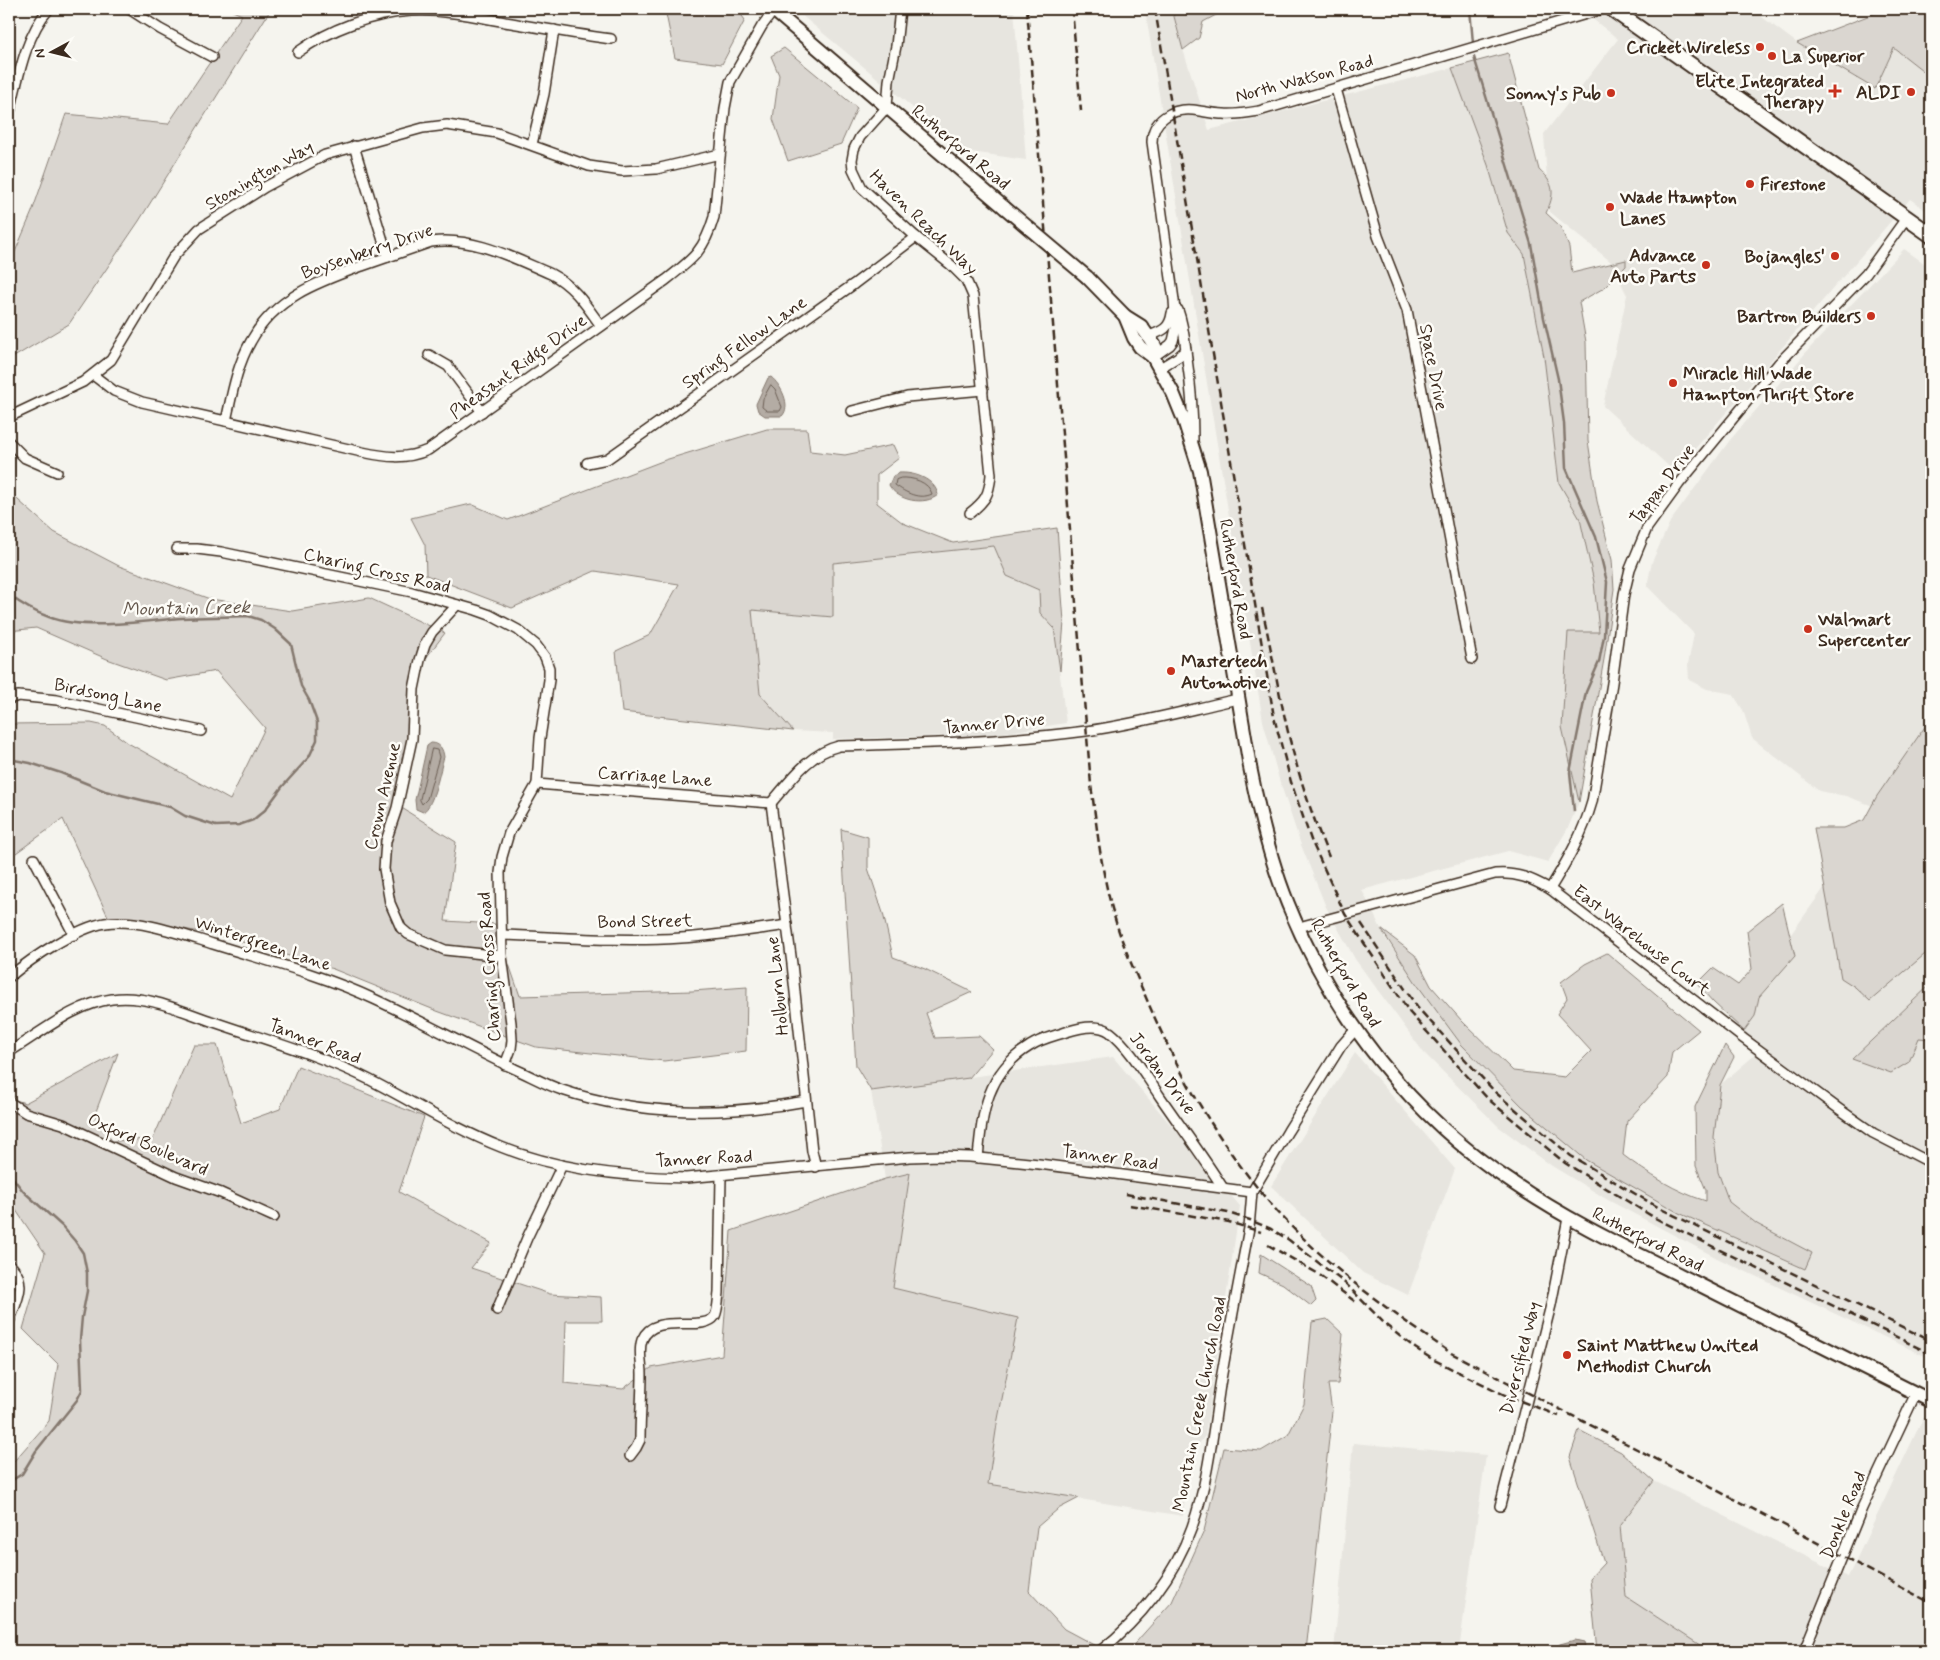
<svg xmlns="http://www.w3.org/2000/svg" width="1940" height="1660" font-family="Mynerve,sans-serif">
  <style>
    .built { fill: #e7e5df }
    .green { fill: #dad6d0; stroke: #8a8077 }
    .water { fill: #b4aca4; stroke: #84786e }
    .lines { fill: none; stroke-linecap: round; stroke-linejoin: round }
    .shore { stroke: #6b5e54; stroke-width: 1 }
    .stream { stroke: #84786e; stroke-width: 2.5 }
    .street-casing { stroke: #3b2a1e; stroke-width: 12 }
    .secondary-casing { stroke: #3b2a1e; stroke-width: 16 }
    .primary-casing { stroke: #3b2a1e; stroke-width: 18 }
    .street { stroke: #fdfcf7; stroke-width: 9 }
    .secondary { stroke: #fdfcf7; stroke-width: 12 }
    .primary { stroke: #fdfcf7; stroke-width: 14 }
    .rail { stroke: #3b2a1e; stroke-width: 2.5; stroke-dasharray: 8 4; stroke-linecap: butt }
    .secondary-bridge-casing { stroke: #3b2a1e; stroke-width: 16; stroke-linecap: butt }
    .secondary-bridge { stroke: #fdfcf7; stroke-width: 12 }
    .poi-dot { fill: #c8321e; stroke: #fdfcf7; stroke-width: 2 }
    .labels { text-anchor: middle; stroke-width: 5; stroke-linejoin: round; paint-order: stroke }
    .poi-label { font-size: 18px; font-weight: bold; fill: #3b2a1e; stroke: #fdfcf7; text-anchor: end }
    .street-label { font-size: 18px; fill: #3b2a1e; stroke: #fdfcf7 }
    .water-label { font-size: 19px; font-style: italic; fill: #65584d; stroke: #fdfcf7 }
  </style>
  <rect width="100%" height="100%" fill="#f5f4ee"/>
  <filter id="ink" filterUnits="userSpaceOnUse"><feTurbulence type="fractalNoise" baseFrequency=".02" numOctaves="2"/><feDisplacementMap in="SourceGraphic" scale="10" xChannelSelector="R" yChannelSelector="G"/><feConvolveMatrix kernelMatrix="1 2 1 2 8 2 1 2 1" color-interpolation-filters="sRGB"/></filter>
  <g filter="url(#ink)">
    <g class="built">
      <path d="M 794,9 L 1014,9 L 1026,160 L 965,151 Z"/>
      <path d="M 1145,9 L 1172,9 L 1178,34 L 1209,130 L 1452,68 L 1488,165 L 1508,233 L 1524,254 L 1544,357 L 1559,483 L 1580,519 L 1594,582 L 1599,632 L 1568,633 L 1562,727 L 1579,802 L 1568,828 L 1548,862 L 1508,851 L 1362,890 L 1386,939 L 1461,1044 L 1522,1106 L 1586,1160 L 1679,1213 L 1805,1269 L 1812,1253 L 1757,1224 L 1729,1202 L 1718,1172 L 1714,1137 L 1720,1085 L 1757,1053 L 1730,1019 L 1881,809 L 1846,796 L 1819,791 L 1752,738 L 1743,710 L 1733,694 L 1707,689 L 1689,680 L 1688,664 L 1694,634 L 1647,586 L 1652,562 L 1670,522 L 1730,440 L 1809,349 L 1904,249 L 1931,268 L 1931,1359 L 1717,1258 L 1608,1200 L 1552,1166 L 1499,1127 L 1424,1053 L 1355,959 L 1326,907 L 1301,845 L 1279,779 L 1263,721 Z"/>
      <path d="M 1580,9 L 1751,9 L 1797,43 L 1874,89 L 1894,47 L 1931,77 L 1931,214 L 1910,199 L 1675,472 L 1603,406 L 1627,295 L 1610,261 L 1549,211 L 1544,134 L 1618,39 Z"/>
      <path d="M 994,546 L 1007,576 L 1040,590 L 1040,613 L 1054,628 L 1066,723 L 990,735 L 833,739 L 833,733 L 793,731 L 760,694 L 752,610 L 833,617 L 833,563 Z"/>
      <path d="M 1355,1053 L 1455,1169 L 1408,1295 L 1363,1273 L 1271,1186 Z"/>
      <path d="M 1113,1057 L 1240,1206 L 1205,1436 L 1189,1456 L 1183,1516 L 988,1484 L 997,1424 L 893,1288 L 910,1174 L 885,1179 L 871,1091 Z"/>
      <path d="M 1924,1416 L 1931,1420 L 1931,1651 L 1709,1651 L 1626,1597 L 1620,1525 L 1654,1481 L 1848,1577 Z"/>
      <path d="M 1353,1443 L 1486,1455 L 1459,1651 L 1334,1651 Z"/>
    </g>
    <g class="green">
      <path d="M 228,9 L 271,9 L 139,221 L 69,324 L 9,360 L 9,266 L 32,212 L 66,114 L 168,124 L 242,15 Z"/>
      <path d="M 665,9 L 737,9 L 745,20 L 722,64 L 675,58 Z"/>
      <path d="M 1172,9 L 1227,9 L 1203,22 L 1199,38 L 1183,50 Z"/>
      <path d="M 1886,9 L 1931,9 L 1931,77 L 1894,48 L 1875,89 L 1797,43 Z"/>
      <path d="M 784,48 L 857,108 L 841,144 L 788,161 L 773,119 L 779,75 L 771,56 Z"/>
      <path d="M 1508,53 L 1539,170 C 1555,184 1555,194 1546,213 L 1560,226 L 1569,247 L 1572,273 L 1626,260 L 1626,266 L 1604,288 L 1579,302 L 1586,342 L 1588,441 L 1597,501 L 1612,560 L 1614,589 L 1604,659 L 1579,802 L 1562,727 L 1568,632 L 1599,632 L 1594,582 L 1580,519 L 1559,483 L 1544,357 L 1524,254 L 1508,233 L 1488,165 L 1452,68 Z"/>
      <path d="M 767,429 L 807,429 L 810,451 L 845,455 L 893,445 L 899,458 L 877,475 L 877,503 L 903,523 L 953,543 L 1057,528 L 1064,622 L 1060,671 L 1054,628 L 1040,613 L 1039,590 L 1007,576 L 994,546 L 833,563 L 833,617 L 752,610 L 760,694 L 793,731 L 622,712 L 616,651 L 650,635 L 679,584 L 595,571 L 512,608 L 426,575 L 425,545 L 411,518 L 471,504 L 508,520 L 665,460 Z"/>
      <path d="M 9,492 L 54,532 L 119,566 L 210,599 L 292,611 L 369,598 L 445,633 L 419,667 L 397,805 L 456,842 L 445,921 L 495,924 L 520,996 L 692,991 L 747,987 L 746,1051 L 664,1061 L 536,1047 L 437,1011 L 333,969 L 222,936 L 134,920 L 111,923 L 63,819 L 9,858 L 9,724 L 91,723 L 105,726 L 128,743 L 230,800 L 265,728 L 216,671 L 166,680 L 107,659 L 36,628 L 9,631 Z"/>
      <path d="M 1931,718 L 1931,778 L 1926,786 L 1931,792 L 1931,949 L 1870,1001 L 1855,987 L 1841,978 L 1814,828 L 1844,828 L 1864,820 L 1877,796 Z"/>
      <path d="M 841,829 L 868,837 L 868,868 L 883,913 L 893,957 L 925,969 L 972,992 L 926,1013 L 935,1038 L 979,1036 L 993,1049 L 969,1078 L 871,1091 L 856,1066 Z"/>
      <path d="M 1782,903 L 1795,956 L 1759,997 L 1755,1016 L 1744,1031 L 1713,1002 L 1697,984 L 1713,968 L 1738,985 L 1752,969 L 1747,931 Z"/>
      <path d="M 1381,929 L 1415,955 L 1431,986 L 1462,1021 L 1513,1071 L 1565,1077 L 1591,1051 L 1557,1014 L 1567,998 L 1561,982 L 1585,964 L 1607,953 L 1699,1030 L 1672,1052 L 1668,1077 L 1627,1121 L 1623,1155 C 1648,1174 1676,1192 1706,1201 L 1706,1190 L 1696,1166 L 1695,1107 L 1725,1045 L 1734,1057 L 1720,1085 L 1714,1137 L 1718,1172 L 1729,1202 L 1757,1224 L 1812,1253 L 1805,1269 L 1679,1213 L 1586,1160 L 1522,1106 L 1461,1044 L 1416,983 Z"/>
      <path d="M 1931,984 L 1931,1039 L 1919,1038 L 1909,1062 L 1891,1073 L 1852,1059 Z"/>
      <path d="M 194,1045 L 217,1045 L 241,1123 L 280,1109 L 298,1066 L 424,1117 L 399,1192 L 491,1243 L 471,1268 L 550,1294 L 601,1297 L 602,1321 L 566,1321 L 564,1383 L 623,1389 L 651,1368 L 722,1355 L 731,1231 L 885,1179 L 910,1173 L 893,1288 L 1018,1318 L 997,1424 L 988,1484 L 1079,1498 L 1058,1509 L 1037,1527 L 1029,1591 L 1064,1629 L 1105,1651 L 9,1651 L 9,1465 L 15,1460 L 49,1421 L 58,1364 L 23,1329 L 45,1253 L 9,1200 L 9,1098 L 25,1103 L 118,1053 L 95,1114 L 112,1141 L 153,1139 Z"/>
      <path d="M 1261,1254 L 1311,1286 L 1316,1301 L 1311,1306 L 1283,1284 L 1259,1273 Z"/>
      <path d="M 1327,1319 L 1343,1334 L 1338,1384 L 1328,1384 L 1332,1411 L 1306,1651 L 1128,1651 L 1172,1602 L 1204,1531 L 1224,1448 L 1261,1451 L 1288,1435 L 1304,1404 L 1312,1322 Z"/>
      <path d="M 1579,1430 L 1621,1452 L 1654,1481 L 1620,1525 L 1626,1597 L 1709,1651 L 1597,1651 L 1590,1578 L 1604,1563 L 1570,1457 Z"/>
    </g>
    <g class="water">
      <path d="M 771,377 C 781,385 792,406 782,416 L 765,416 L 758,411 L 756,404 L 768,378 Z"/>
      <path d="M 899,473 C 914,472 935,479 938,495 C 925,506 897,501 889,485 L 893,476 Z"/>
      <path d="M 431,743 C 440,743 443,749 444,757 C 440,769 434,806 423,812 L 416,809 L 415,800 L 427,746 Z"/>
      <path d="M 1575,1640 L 1584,1642 L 1586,1651 L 1550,1651 L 1560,1644 Z"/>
    </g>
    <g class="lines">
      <g class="shore">
        <path d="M 771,385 L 775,389 L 782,407 L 780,411 L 767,411 L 762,407 L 763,399 Z"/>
        <path d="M 901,478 C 912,477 929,482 932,494 C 919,500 906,493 895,485 L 896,480 Z"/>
        <path d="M 432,749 L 437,750 L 439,757 L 427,799 L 422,804 L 420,800 Z"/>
      </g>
      <g class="stream">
        <path d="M 1470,9 L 1473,43"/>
        <path d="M 1474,57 L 1531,244 L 1544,318 L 1558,379 L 1564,423 L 1566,468 L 1596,537 L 1607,582 L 1604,636 L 1599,662 L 1586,692 L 1570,772 L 1574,811"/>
        <path d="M 9,595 C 21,604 34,612 49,617 C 85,631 143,621 182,618 C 204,617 226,617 248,616 L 261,620 L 275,629 L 291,644 L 301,686 L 309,700 L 317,722 L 317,740 L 309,757 L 282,787 L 265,810 L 253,820 L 239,825 L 216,826 L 185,816 L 170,807 L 105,791 L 61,773 L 30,763 L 9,759"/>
        <path d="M 9,1173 L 23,1191 L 62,1226 L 75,1241 L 83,1253 L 87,1273 L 87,1291 L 82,1317 L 80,1340 L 82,1390 L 77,1400 L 36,1451 L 22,1474 L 9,1482"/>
      </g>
      <g class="street-casing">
        <g id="street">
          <path d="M 129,9 L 160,29 L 212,57"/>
          <path d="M 900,9 L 896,46 L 889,81 L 887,107 L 860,137 L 854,149 L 852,160 L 853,169 L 862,188 L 916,237 L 951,265 L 966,280 L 973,296 L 991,475 C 989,495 986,500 970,513"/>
          <path d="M 298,52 C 330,29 371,14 411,11 C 442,9 475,16 505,22 C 541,28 576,34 611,39"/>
          <path d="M 1336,89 L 1378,236 L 1407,310 L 1472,659"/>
          <path d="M 9,116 C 17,83 25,35 49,9"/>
          <path d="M 532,144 L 544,94 L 554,30"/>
          <path d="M 354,146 L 388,257"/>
          <path d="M 1178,310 C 1184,326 1185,342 1187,359 C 1191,386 1193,412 1193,440"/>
          <path d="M 1149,336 C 1163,331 1170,328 1172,313"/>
          <path d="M 429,355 L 448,366 L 482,412"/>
          <path d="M 1153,357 L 1170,345 L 1173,341 L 1176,328 L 1174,300 L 1152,142 C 1152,120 1172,108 1193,110 C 1203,111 1213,114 1224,114 C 1236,115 1247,113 1259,111 L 1603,9"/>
          <path d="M 1160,368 L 1178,357 L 1186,350"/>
          <path d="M 93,375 L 114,391 L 142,402 L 362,452 C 386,457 405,460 428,450 L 666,280 C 693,259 704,251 714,217 L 725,108 L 730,82 L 762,26 L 774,10"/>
          <path d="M 852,411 L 907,397 L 983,390"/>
          <path d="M 9,417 L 83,382 L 111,360 L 174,256 L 199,229 L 265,187 L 325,155 L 423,128 L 447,125 L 497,133 L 589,166 L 622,171 L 656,169 L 720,154"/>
          <path d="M 226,421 C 232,394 237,365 251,341 C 275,297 318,282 362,266 C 385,258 408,250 431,242 C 473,236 513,258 551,274 C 574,286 586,305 601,326"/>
          <path d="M 9,442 L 25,458 L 57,472"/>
          <path d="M 587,463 L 607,459 L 854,284 L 916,237"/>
          <path d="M 177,549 L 197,549 L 221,552 L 412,592 L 476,610 L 490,615 L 518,630 L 536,645 L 545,657 L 549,668 L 549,680 L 540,738 L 537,784 L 509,833 L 502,857 L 500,873 L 502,956 L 511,1023 L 512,1040 L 511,1049 L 505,1065"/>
          <path d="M 457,605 L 432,632 L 425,644 L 420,660 L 414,689 L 412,739 L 397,808 L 386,841 L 384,869 L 390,903 L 401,928 L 408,934 L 445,950 L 502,956"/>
          <path d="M 9,699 L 18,696 L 57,700 L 201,731"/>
          <path d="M 537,784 L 771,803"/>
          <path d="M 771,803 C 790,781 809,753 839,746 C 921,744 1003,742 1086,731 C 1137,724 1188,710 1238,699"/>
          <path d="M 771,803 L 792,964 L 812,1151 L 816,1167"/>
          <path d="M 34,859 L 74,935"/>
          <path d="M 1550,889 C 1567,861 1583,834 1592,802 L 1612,683 L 1624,594 L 1630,569 L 1647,528 L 1679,484 L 1778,364 L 1866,274 L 1907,217"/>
          <path d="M 1299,927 L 1495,874 C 1517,872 1532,879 1550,889 L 1744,1039 L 1839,1109 L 1873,1133 L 1931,1163"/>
          <path d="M 502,935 C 562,937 621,942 681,938 C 716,936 752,930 787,925"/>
          <path d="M 9,977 C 32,958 76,928 105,923 C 138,918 181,934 213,944 C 267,961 323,975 374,999 C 422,1021 468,1047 515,1069 C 531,1076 546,1085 562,1090 C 640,1116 726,1116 806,1101"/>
          <path d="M 9,1052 C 41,1033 74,1004 112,999 C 147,994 181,1011 214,1022 C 266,1040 320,1055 370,1080 C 413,1102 455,1129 501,1147 C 559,1170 624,1177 686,1178 L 910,1157 L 940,1156 L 970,1157 L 1039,1164 L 1252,1192"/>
          <path d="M 9,1102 L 26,1113 L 63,1124 L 176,1177 L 221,1193 L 274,1217"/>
          <path d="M 978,1158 C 982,1112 987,1072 1030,1046 C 1040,1039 1054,1036 1066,1032 C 1078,1028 1098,1023 1110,1032 C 1130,1048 1144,1073 1159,1095 C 1180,1126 1203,1156 1223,1188"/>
          <path d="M 9,1264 C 29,1282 17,1300 9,1322"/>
          <path d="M 497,1310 L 527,1238 L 562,1165"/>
          <path d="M 630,1456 L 636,1448 L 640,1440 C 640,1418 642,1396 642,1374 C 642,1363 638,1351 642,1340 C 654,1310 703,1334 715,1316 C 718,1310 718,1300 719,1293 L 721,1176"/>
          <path d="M 1500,1506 L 1551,1305 L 1568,1218"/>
          <path d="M 1100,1651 C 1140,1620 1175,1575 1192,1527 C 1208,1482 1213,1432 1220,1385 C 1229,1333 1239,1280 1249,1228 L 1252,1192 L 1288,1131 L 1341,1046 L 1356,1029"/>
          <path d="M 1804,1651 L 1862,1508 L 1916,1393"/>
        </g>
      </g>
      <g class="secondary-casing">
        <g id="secondary">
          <path d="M 772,9 L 1005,208"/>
          <path d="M 1087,277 L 1125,316 L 1141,326 L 1155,346 L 1153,357"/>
          <path d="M 1125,316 L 1134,338 L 1140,347 L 1153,357 L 1173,393 L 1184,420 L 1200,471 L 1250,767 C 1259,813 1270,860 1288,904 C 1333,1015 1412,1117 1513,1183 C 1570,1222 1632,1251 1694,1282 C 1773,1322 1852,1361 1931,1401"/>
        </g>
      </g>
      <g class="primary-casing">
        <path id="primary" d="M 1612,9 L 1931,235"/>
      </g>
      <use href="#street" class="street"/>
      <use href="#secondary" class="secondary"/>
      <use href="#primary" class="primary"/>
      <g class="rail">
        <path d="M 1027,9 L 1091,785 C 1097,827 1101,871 1113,912 C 1121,942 1135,972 1147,1000 C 1175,1066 1211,1130 1256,1186 C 1308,1253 1382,1306 1451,1353 L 1782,1524 L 1931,1603"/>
        <path d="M 1072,9 L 1081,111"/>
        <path d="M 1155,9 L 1274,717 L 1291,782 L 1311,840 L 1345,914 L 1410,1013 L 1488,1099 L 1565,1163 L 1655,1218 L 1931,1354"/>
        <path d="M 1262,608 C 1270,643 1276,678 1284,714 C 1294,762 1310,811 1329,857"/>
        <path d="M 1361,923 L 1417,1007 L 1496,1093 L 1571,1156 L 1661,1209 L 1931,1341"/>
        <path d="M 1126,1194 L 1228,1213 L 1250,1220 L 1271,1229 L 1289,1240 L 1346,1284 L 1387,1326 L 1415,1348 L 1432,1359 L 1505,1395 L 1559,1416"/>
        <path d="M 1129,1205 L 1229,1222 L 1261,1232"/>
        <path d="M 1268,1245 L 1317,1273 L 1357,1303"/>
      </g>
      <g class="secondary-bridge-casing">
        <path id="secondary-bridge" d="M 1005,208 L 1087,277"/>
      </g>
      <use href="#secondary-bridge" class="secondary-bridge"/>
    </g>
  </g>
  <g class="poi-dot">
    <circle cx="1760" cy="47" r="5"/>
    <circle cx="1772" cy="56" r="5"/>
    <path d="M1832.5 83.5h5v5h5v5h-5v5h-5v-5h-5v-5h5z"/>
    <circle cx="1911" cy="92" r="5"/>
    <circle cx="1611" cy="93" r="5"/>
    <circle cx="1750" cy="184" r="5"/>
    <circle cx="1610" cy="207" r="5"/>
    <circle cx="1835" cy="256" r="5"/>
    <circle cx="1706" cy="265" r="5"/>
    <circle cx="1871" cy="316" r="5"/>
    <circle cx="1673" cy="383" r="5"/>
    <circle cx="1808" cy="629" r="5"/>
    <circle cx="1171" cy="671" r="5"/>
    <circle cx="1567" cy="1355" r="5"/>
  </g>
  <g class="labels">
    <g class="poi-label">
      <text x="1750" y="53">Cricket Wireless</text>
      <text x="1782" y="62" text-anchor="start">La Superior</text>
      <text x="1824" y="87">Elite Integrated<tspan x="1824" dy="21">Therapy</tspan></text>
      <text x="1901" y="98">ALDI</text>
      <text x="1601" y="99">Sonny's Pub</text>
      <text x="1760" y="190" text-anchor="start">Firestone</text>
      <text x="1620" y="203" text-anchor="start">Wade Hampton<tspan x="1620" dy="21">Lanes</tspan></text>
      <text x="1696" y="261">Advance<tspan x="1696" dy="21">Auto Parts</tspan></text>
      <text x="1825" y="262">Bojangles'</text>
      <text x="1861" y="322">Bartron Builders</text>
      <text x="1683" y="379" text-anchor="start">Miracle Hill Wade<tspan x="1683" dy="21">Hampton Thrift Store</tspan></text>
      <text x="1818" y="625" text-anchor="start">Walmart<tspan x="1818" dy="21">Supercenter</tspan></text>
      <text x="1181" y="667" text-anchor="start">Mastertech<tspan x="1181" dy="21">Automotive</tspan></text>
      <text x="1577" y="1351" text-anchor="start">Saint Matthew United<tspan x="1577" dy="21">Methodist Church</tspan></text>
    </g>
    <g class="street-label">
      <text transform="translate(1304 78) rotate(-15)" y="6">North Watson Road</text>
      <text transform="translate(961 147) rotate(40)" y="6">Rutherford Road</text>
      <text transform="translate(259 175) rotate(-30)" y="6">Stonington Way</text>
      <text transform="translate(924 222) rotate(44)" y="6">Haven Reach Way</text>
      <text transform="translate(367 251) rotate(-19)" y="6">Boysenberry Drive</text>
      <text transform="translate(744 342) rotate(-35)" y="6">Spring Fellow Lane</text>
      <text transform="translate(518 366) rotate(-36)" y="6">Pheasant Ridge Drive</text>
      <text transform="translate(1434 367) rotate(79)" y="6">Space Drive</text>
      <text transform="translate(1662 484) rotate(-53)" y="6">Tappan Drive</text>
      <text transform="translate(377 570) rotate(13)" y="6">Charing Cross Road</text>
      <text transform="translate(1236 579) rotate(80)" y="6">Rutherford Road</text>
      <text transform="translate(108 695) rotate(12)" y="6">Birdsong Lane</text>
      <text transform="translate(994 723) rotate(-5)" y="6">Tanner Drive</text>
      <text transform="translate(655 776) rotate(4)" y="6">Carriage Lane</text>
      <text transform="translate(382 796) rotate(-77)" y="6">Crown Avenue</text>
      <text transform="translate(645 921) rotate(-1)" y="6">Bond Street</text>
      <text transform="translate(1642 940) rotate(38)" y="6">East Warehouse Court</text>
      <text transform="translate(263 943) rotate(18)" y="6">Wintergreen Lane</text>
      <text transform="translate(489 967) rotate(-94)" y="6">Charing Cross Road</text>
      <text transform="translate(1346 973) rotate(60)" y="6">Rutherford Road</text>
      <text transform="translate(777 986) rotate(-96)" y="6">Holburn Lane</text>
      <text transform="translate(315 1041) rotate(21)" y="6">Tanner Road</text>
      <text transform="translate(1163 1073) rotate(53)" y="6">Jordan Drive</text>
      <text transform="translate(148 1144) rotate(24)" y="6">Oxford Boulevard</text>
      <text transform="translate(1110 1157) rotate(8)" y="6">Tanner Road</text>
      <text transform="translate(704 1158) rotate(-3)" y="6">Tanner Road</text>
      <text transform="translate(1648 1239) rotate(27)" y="6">Rutherford Road</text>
      <text transform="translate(1520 1358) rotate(-76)" y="6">Diversified Way</text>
      <text transform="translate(1199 1404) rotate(-79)" y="6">Mountain Creek Church Road</text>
      <text transform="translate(1843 1515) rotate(-68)" y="6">Donkle Road</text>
    </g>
    <g class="water-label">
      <text transform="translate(186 607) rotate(-1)" y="7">Mountain Creek</text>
    </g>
  </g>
  <rect width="1940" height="1660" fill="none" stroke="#fdfcf7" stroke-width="30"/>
  <rect x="15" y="15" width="1910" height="1630" fill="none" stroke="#3b2a1e" stroke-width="2" filter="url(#ink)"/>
  <g transform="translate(52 52) rotate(263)" stroke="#fdfcf7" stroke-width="4" paint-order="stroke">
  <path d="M0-4L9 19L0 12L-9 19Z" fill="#3b2a1e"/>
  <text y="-8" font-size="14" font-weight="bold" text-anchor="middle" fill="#3b2a1e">N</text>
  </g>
</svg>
